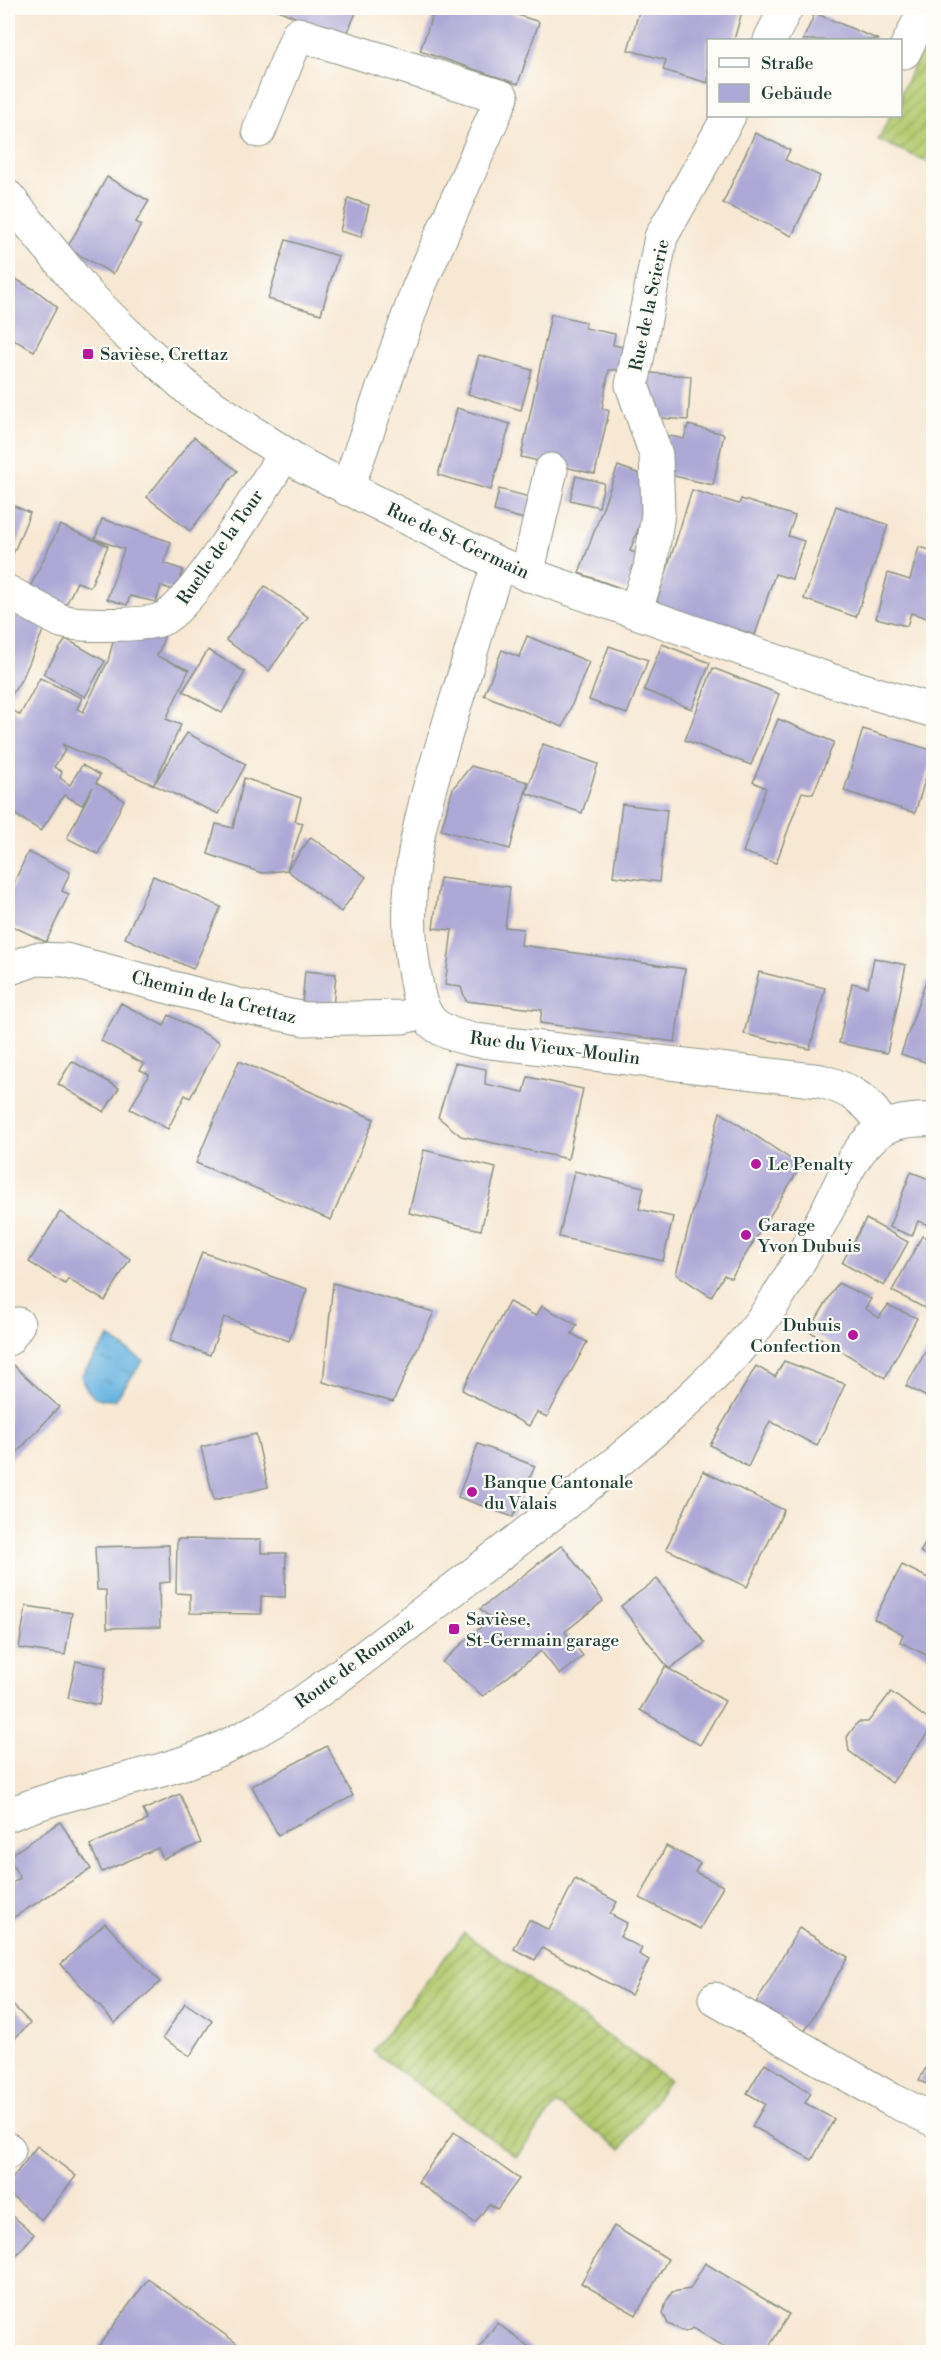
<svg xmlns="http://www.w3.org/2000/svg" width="941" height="2360" font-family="'Libre Bodoni',serif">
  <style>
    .garden { fill: url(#garden-furrows); stroke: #698452; stroke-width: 1.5 }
    .water { fill: url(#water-ripples); stroke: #44788a; stroke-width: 1.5 }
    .building { fill: #ada8d5 }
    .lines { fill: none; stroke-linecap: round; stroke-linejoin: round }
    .minor-casing { stroke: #8b9284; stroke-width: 35 }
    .minor { stroke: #fff; stroke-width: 33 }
    .poi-dot { fill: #b5179e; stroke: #fdfcf7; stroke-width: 2 }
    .labels { text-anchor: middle; stroke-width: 4.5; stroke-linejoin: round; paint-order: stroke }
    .street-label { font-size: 18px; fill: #1f3d34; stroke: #fdfcf7 }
    .poi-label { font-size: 18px; fill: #1f3d34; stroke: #fdfcf7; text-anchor: start }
  </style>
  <defs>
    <pattern id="garden-furrows" width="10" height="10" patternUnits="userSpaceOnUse" patternTransform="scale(1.5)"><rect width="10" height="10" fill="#b3ca6f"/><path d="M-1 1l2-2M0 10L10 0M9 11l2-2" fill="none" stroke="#91a55c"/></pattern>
    <pattern id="water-ripples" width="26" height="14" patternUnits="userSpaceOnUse" patternTransform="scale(1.5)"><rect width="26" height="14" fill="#68b4e1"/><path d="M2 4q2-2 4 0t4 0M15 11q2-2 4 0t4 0" fill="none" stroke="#5594b7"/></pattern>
  </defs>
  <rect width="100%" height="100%" fill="#fdfcf7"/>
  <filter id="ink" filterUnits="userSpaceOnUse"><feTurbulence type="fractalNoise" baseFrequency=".0167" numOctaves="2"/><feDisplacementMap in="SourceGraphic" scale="12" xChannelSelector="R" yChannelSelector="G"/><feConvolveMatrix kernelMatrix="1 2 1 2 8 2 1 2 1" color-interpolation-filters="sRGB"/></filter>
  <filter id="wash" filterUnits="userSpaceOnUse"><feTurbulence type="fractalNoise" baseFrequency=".008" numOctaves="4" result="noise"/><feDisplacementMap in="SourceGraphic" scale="24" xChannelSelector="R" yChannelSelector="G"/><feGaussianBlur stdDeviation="1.35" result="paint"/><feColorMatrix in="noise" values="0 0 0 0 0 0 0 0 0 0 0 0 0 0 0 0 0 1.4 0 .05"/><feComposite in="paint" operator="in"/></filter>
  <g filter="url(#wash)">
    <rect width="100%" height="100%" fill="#f7e8d3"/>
    <g class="garden">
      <path d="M 933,27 L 933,164 L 878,140 L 890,116 L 900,116 L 901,93 Z"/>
      <path d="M 464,1933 L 669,2080 L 621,2149 L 556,2104 L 516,2157 L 373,2051 Z"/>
    </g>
    <path class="water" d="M 109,1337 L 143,1361 L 115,1400 C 95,1401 87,1395 81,1376 Z"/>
    <g id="blocks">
      <g class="building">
        <path d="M 279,8 L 358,8 L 345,38 L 278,10 Z"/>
        <path d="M 435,8 L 496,8 L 539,22 L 518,84 L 420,51 Z"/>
        <path d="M 640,8 L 743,8 L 734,40 L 708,40 L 708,83 L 663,70 L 666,60 L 628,50 Z"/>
        <path d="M 815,13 L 879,40 L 803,40 Z"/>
        <path d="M 755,133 L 790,150 L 785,160 L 820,176 L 792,236 L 723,203 Z"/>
        <path d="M 107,177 L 149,201 L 136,222 L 141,225 L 113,274 L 67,248 Z"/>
        <path d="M 348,198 L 369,205 L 361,237 L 340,231 Z"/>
        <path d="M 286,240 L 338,256 L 321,314 L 268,299 Z"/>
        <path d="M 8,275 L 37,291 L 57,307 L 34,351 L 14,340 L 8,353 Z"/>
        <path d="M 551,314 L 586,322 L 585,328 L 615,334 L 613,345 L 624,347 L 619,370 L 609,370 L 602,408 L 609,411 L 595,474 L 521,457 Z"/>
        <path d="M 479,355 L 532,370 L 521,410 L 468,394 Z"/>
        <path d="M 650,373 L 691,376 L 688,420 L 647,417 Z"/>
        <path d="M 457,408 L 510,424 L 491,490 L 438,475 Z"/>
        <path d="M 688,425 L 724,434 L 713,485 L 661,473 L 669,436 L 684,439 Z"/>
        <path d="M 194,437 L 237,471 L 190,531 L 147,497 Z"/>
        <path d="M 618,466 L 656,480 L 630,551 L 639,554 L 626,590 L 579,573 Z"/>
        <path d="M 576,476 L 604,483 L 599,507 L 570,500 Z"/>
        <path d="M 499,489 L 533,498 L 528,520 L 494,511 Z"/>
        <path d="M 692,490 L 739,504 L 741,499 L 795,516 L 788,536 L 804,541 L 792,579 L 775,574 L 755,635 L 656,604 Z"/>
        <path d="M 8,503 L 30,513 L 8,566 Z"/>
        <path d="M 836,506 L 888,525 L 856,617 L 804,599 Z"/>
        <path d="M 102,519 L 171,542 L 164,563 L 183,570 L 176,591 L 161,586 L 156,602 L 130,596 L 127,605 L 107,599 L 124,549 L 95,539 Z"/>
        <path d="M 60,525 L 108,546 L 90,587 L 77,582 L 66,605 L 30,587 Z"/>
        <path d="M 919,547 L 934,551 L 934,620 L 911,613 L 907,626 L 876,618 L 888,573 L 910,580 Z"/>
        <path d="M 265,586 L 308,617 L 269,671 L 226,640 Z"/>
        <path d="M 14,608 L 46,624 L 24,675 L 8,701 L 8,619 Z"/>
        <path d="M 116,630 L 166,633 L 157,656 L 189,670 L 166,719 L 181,725 L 154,784 L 187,733 L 246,764 L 219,814 L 62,744 L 66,749 L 54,767 L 62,772 L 60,778 L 70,785 L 82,765 L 100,775 L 96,783 L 124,800 L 98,854 L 67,838 L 93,787 L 82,805 L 64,795 L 41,831 L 8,810 L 13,802 L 8,798 L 8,707 L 20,715 L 40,678 L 82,698 L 77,709 L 83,712 L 108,661 Z"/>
        <path d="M 527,636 L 589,662 L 563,727 L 484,695 L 502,650 L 519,657 Z"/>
        <path d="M 66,639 L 105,661 L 85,697 L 43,674 Z"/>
        <path d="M 662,644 L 710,663 L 692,709 L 644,690 Z"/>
        <path d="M 609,646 L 648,660 L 627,714 L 589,700 Z"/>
        <path d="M 208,650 L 245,672 L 222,713 L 183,691 Z"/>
        <path d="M 713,668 L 779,694 L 751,765 L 685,740 Z"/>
        <path d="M 778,719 L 834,742 L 813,794 L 802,792 L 776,863 L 743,852 L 766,788 L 753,782 Z"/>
        <path d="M 863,729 L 934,751 L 915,813 L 844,791 Z"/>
        <path d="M 543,744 L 598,764 L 582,813 L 526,793 Z"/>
        <path d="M 471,766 L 528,782 L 510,849 L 441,830 L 453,788 Z"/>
        <path d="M 244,778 L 301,798 L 295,821 L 303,823 L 287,870 L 262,873 L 208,854 L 216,824 L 233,828 Z"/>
        <path d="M 622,804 L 667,810 L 659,882 L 613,876 Z"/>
        <path d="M 311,837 L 366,877 L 341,912 L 287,870 Z"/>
        <path d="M 28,852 L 70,872 L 62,891 L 69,894 L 46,942 L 8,924 L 8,896 Z"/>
        <path d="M 153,876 L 221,907 L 193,969 L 125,938 Z"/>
        <path d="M 440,878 L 510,887 L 505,927 L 523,929 L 521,945 L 685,969 L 675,1042 L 540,1023 L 542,1010 L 466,1001 L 461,987 L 445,985 L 452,930 L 433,928 Z"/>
        <path d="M 874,958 L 906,965 L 887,1053 L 839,1043 L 852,983 L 868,987 Z"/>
        <path d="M 305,971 L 336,974 L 333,1008 L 302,1005 Z"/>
        <path d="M 759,972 L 825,988 L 810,1049 L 744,1034 Z"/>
        <path d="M 926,981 L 934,983 L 934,1065 L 901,1054 Z"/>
        <path d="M 121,1003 L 164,1026 L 169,1015 L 220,1042 L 190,1098 L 185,1095 L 168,1129 L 130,1109 L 149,1074 L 140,1070 L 144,1064 L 101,1041 Z"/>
        <path d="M 72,1061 L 119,1088 L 104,1112 L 58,1084 Z"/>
        <path d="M 239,1061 L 374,1119 L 331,1220 L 196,1163 Z"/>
        <path d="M 455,1063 L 486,1069 L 485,1084 L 524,1092 L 528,1077 L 583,1089 L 568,1159 L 461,1136 L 438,1117 Z"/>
        <path d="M 720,1112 L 801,1166 L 731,1278 L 724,1275 L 711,1297 L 676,1274 Z"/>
        <path d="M 424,1150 L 496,1168 L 481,1230 L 409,1213 Z"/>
        <path d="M 574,1171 L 644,1187 L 639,1209 L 673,1217 L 663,1261 L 559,1237 Z"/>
        <path d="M 911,1172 L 934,1181 L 934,1227 L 918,1221 L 912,1236 L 889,1227 Z"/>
        <path d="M 60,1212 L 130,1259 L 105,1301 L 68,1279 L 65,1284 L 29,1262 Z"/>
        <path d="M 866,1219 L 908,1242 L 884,1286 L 842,1263 Z"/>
        <path d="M 922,1236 L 934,1242 L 934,1313 L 892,1291 Z"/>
        <path d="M 202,1252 L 307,1289 L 289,1341 L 224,1317 L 210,1355 L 170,1341 Z"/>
        <path d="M 333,1283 L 434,1312 L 393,1402 L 323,1382 Z"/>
        <path d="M 838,1283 L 871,1299 L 865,1308 L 879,1318 L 888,1305 L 917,1318 L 885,1378 L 809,1331 Z"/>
        <path d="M 509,1302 L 536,1316 L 542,1306 L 577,1325 L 572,1334 L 587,1342 L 547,1417 L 537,1412 L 529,1426 L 462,1390 Z"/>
        <path d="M 934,1337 L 934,1401 L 906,1386 Z"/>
        <path d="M 784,1361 L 845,1384 L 817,1446 L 770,1421 L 748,1467 L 710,1445 L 756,1366 L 775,1377 Z"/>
        <path d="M 13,1365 L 59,1407 L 8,1462 L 8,1372 Z"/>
        <path d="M 256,1434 L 268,1487 L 214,1500 L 201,1447 Z"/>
        <path d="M 478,1444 L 535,1466 L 513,1517 L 458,1497 Z"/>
        <path d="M 703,1471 L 784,1510 L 747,1587 L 666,1549 Z"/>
        <path d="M 934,1530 L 934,1559 L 920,1552 Z"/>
        <path d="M 177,1539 L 261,1540 L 261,1553 L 286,1553 L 285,1597 L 261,1596 L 261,1614 L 190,1613 L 190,1594 L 176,1593 Z"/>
        <path d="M 169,1545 L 170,1582 L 159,1583 L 160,1627 L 107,1628 L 106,1590 L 97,1590 L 95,1547 Z"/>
        <path d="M 562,1545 L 603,1601 L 565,1632 L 583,1656 L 560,1675 L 541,1651 L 483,1696 L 442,1662 L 491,1618 L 480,1609 Z"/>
        <path d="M 902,1565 L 934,1581 L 934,1659 L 900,1642 L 903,1634 L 874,1619 Z"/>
        <path d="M 657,1579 L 705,1643 L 669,1669 L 725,1701 L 700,1745 L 640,1710 L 665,1667 L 669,1669 L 621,1606 Z"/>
        <path d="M 26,1606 L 72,1613 L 65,1655 L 19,1648 Z"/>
        <path d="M 76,1661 L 106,1667 L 99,1705 L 68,1698 Z"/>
        <path d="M 891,1692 L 934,1724 L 892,1783 L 849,1751 L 847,1737 L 858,1722 L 868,1722 Z"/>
        <path d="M 327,1746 L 353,1796 L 278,1835 L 252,1786 Z"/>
        <path d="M 180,1794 L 201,1843 L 163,1859 L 158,1848 L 102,1872 L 90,1845 L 148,1820 L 143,1810 Z"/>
        <path d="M 60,1822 L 91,1869 L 8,1921 L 8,1886 L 20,1878 L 8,1857 Z"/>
        <path d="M 666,1846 L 700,1863 L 695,1872 L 723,1886 L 700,1929 L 640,1898 Z"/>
        <path d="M 575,1879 L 617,1902 L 610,1914 L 627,1923 L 620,1937 L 642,1948 L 639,1954 L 649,1960 L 631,1995 L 542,1948 L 535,1960 L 514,1949 L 529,1920 L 549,1930 Z"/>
        <path d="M 105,1923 L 160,1982 L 115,2023 L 61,1964 Z"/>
        <path d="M 799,1928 L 848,1957 L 805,2031 L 756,2003 Z"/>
        <path d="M 8,2000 L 30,2023 L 8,2045 Z"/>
        <path d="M 185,2003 L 212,2021 L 190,2056 L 163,2038 Z"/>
        <path d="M 934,2054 L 934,2088 L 919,2080 Z"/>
        <path d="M 765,2063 L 811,2093 L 805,2103 L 834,2119 L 812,2160 L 752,2126 L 765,2104 L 747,2093 Z"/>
        <path d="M 454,2132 L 519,2179 L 497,2209 L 489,2204 L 475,2223 L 418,2182 Z"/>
        <path d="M 37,2146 L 76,2176 L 42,2220 L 8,2193 L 8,2184 Z"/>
        <path d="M 8,2212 L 34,2234 L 8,2266 Z"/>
        <path d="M 614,2226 L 668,2259 L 636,2315 L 581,2283 Z"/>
        <path d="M 705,2263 L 789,2314 L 766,2352 L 733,2352 L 693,2328 L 685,2332 L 668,2324 L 663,2313 L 666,2302 L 672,2292 L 690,2289 Z"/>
        <path d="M 148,2279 L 246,2350 L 244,2352 L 94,2352 Z"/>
        <path d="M 497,2323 L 536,2352 L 476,2352 Z"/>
      </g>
    </g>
  </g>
  <g filter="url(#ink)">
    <use href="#blocks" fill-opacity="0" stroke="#8b9284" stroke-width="1.5"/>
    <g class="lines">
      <g class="minor-casing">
        <g id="minor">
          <path d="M 770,40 L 786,8"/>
          <path d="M 904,52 L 926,8"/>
          <path d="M 259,131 L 298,34 L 502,97 L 418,289 L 347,489"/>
          <path d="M 8,197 L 86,293 L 126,333 L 195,395 L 304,466 L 499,564 L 830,680 L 934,711"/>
          <path d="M 499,564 C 483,607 472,651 458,695 C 429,789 396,876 415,976 C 418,991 419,1006 429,1019 C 440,1032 457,1036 474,1040 L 821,1081 C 850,1089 870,1101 884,1128"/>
          <path d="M 527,575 L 551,470"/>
          <path d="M 8,592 L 61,621 L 71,623 C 89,625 147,626 162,619 C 192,607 262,488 284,455"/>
          <path d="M 635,611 L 650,568 L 658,513 L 656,455 L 632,385 L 661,237 L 729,116"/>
          <path d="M 8,969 L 36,959 L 65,960 L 242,1006 L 305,1019 L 403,1017 L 425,1012"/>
          <path d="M 8,1339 L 18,1324"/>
          <path d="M 8,1815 C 77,1786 153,1779 220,1749 C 294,1716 359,1660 424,1612 C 491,1561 558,1510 623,1457 C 675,1413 728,1368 767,1313 C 790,1280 809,1244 828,1209 C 841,1183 853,1152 876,1134 C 891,1121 915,1119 934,1120"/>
          <path d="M 715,1999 L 892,2100 L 934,2120"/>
          <path d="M 8,2152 L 9,2150"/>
        </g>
      </g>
      <use href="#minor" class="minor"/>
    </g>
  </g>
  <g class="poi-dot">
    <rect x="82" y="348" width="12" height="12" rx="3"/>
    <circle cx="756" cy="1164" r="6"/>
    <circle cx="746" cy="1235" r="6"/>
    <circle cx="853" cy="1335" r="6"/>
    <circle cx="472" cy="1492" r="6"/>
    <rect x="448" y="1623" width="12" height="12" rx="3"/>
  </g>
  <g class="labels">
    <g class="street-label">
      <text transform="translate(649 305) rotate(-78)" y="6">Rue de la Scierie</text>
      <text transform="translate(458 541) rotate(25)" y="6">Rue de St-Germain</text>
      <text transform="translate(220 547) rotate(-55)" y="6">Ruelle de la Tour</text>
      <text transform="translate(214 997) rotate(14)" y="6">Chemin de la Crettaz</text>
      <text transform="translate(555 1048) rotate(7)" y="6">Rue du Vieux-Moulin</text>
      <text transform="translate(354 1663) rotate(-36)" y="6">Route de Roumaz</text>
    </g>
    <g class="poi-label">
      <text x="100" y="360">Savièse, Crettaz</text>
      <text x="768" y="1170">Le Penalty</text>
      <text x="758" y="1231">Garage<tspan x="758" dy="21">Yvon Dubuis</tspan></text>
      <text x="841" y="1331" text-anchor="end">Dubuis<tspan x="841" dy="21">Confection</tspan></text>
      <text x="484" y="1488">Banque Cantonale<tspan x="484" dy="21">du Valais</tspan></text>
      <text x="466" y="1625">Savièse,<tspan x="466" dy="21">St-Germain garage</tspan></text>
    </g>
  </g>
  <rect width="941" height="2360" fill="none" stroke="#fdfcf7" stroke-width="30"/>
  <rect x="707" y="39" width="195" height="78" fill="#fdfcf7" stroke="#a4b0a9" stroke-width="1.5"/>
  <rect x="719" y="58" width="30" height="9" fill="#ffffff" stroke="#a4b0a9" stroke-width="1.5"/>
  <text x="761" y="69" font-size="18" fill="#1f3d34">Straße</text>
  <rect x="719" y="84" width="30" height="18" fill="#ada8d5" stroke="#a4b0a9" stroke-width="1.5"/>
  <text x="761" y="99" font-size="18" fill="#1f3d34">Gebäude</text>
</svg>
